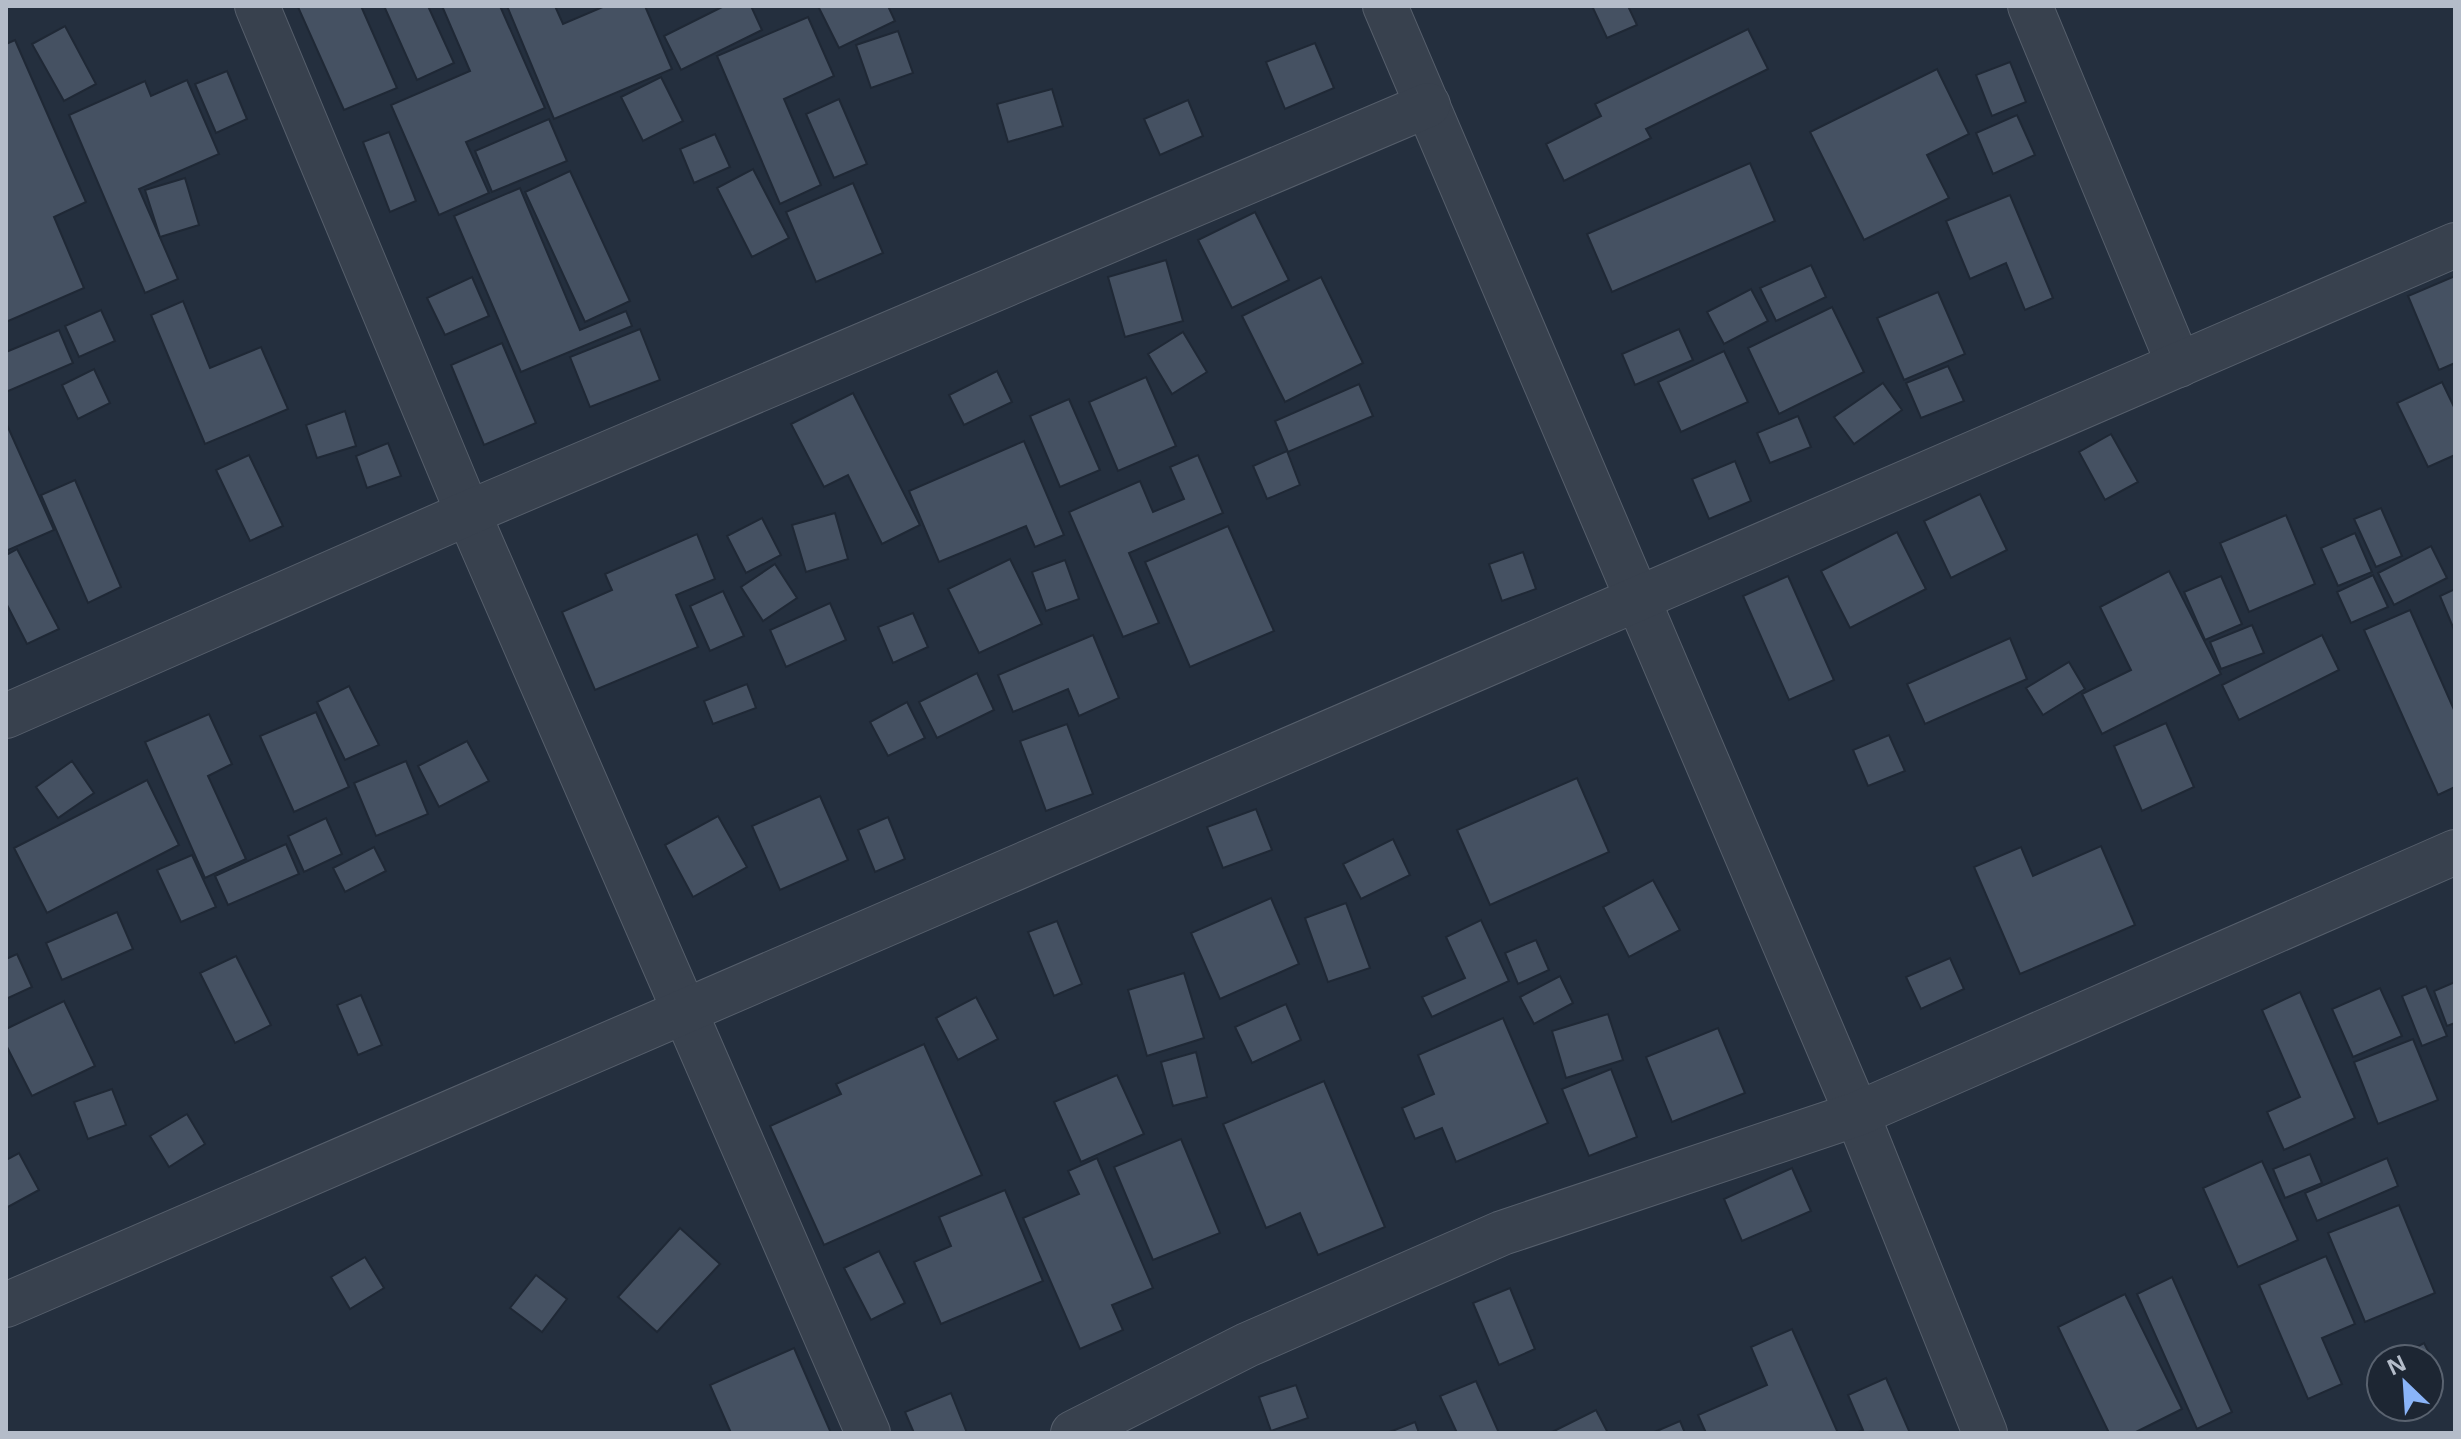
<svg xmlns="http://www.w3.org/2000/svg" width="2461" height="1439" font-family="'Open Sans',sans-serif">
  <style>
    .building { fill: #455162; stroke: #1f2835; stroke-width: 2 }
    .lines { fill: none; stroke-linecap: round; stroke-linejoin: round }
    .minor-casing { stroke: #565f6c; stroke-width: 46 }
    .minor { stroke: #38414e; stroke-width: 44 }
  </style>
  <rect width="100%" height="100%" fill="#242f3e"/>
  <g class="building">
    <path d="M 361,6 L 397,88 L 344,110 L 298,7 Z"/>
    <path d="M 384,6 L 428,6 L 454,63 L 417,80 Z"/>
    <path d="M 442,6 L 500,6 L 545,108 L 466,142 L 489,193 L 439,215 L 391,105 L 470,71 Z"/>
    <path d="M 507,6 L 555,6 L 563,24 L 605,6 L 645,6 L 672,69 L 554,119 Z"/>
    <path d="M 724,6 L 751,6 L 762,30 L 681,70 L 664,36 Z"/>
    <path d="M 818,6 L 888,6 L 895,21 L 839,48 Z"/>
    <path d="M 1592,6 L 1628,6 L 1637,25 L 1607,38 Z"/>
    <path d="M 808,17 L 834,76 L 784,99 L 821,185 L 780,204 L 717,56 Z"/>
    <path d="M 65,26 L 96,84 L 64,101 L 32,44 Z"/>
    <path d="M 1748,29 L 1768,69 L 1646,129 L 1651,138 L 1564,181 L 1546,144 L 1601,116 L 1595,104 Z"/>
    <path d="M 898,31 L 913,73 L 871,88 L 856,45 Z"/>
    <path d="M 15,40 L 86,202 L 54,217 L 84,288 L 6,322 L 6,44 Z"/>
    <path d="M 1315,43 L 1334,88 L 1285,109 L 1266,62 Z"/>
    <path d="M 2010,62 L 2026,102 L 1992,116 L 1976,75 Z"/>
    <path d="M 1937,69 L 1969,134 L 1927,155 L 1949,198 L 1864,240 L 1810,132 Z"/>
    <path d="M 227,71 L 247,119 L 216,133 L 195,84 Z"/>
    <path d="M 661,77 L 683,121 L 643,141 L 621,97 Z"/>
    <path d="M 187,80 L 219,154 L 139,189 L 178,279 L 145,293 L 69,115 L 145,81 L 151,96 Z"/>
    <path d="M 1052,89 L 1063,126 L 1008,142 L 997,104 Z"/>
    <path d="M 839,99 L 867,164 L 834,178 L 806,114 Z"/>
    <path d="M 1188,100 L 1203,136 L 1160,155 L 1144,119 Z"/>
    <path d="M 2017,115 L 2035,155 L 1993,174 L 1976,133 Z"/>
    <path d="M 549,119 L 567,161 L 492,192 L 475,151 Z"/>
    <path d="M 389,132 L 416,201 L 390,212 L 363,142 Z"/>
    <path d="M 715,134 L 730,167 L 694,183 L 680,149 Z"/>
    <path d="M 1750,163 L 1775,221 L 1612,292 L 1587,234 Z"/>
    <path d="M 753,169 L 789,238 L 752,257 L 717,188 Z"/>
    <path d="M 570,171 L 630,301 L 585,322 L 525,192 Z"/>
    <path d="M 185,178 L 199,225 L 160,237 L 145,190 Z"/>
    <path d="M 853,183 L 883,253 L 816,282 L 786,212 Z"/>
    <path d="M 520,188 L 580,330 L 626,311 L 632,326 L 521,372 L 454,216 Z"/>
    <path d="M 2010,195 L 2053,298 L 2025,310 L 2006,263 L 1970,279 L 1946,221 Z"/>
    <path d="M 1255,212 L 1289,280 L 1232,308 L 1198,240 Z"/>
    <path d="M 1166,260 L 1183,321 L 1125,337 L 1108,277 Z"/>
    <path d="M 1811,265 L 1826,297 L 1776,321 L 1760,288 Z"/>
    <path d="M 2455,276 L 2455,363 L 2439,370 L 2408,296 Z"/>
    <path d="M 472,277 L 489,316 L 445,335 L 427,298 Z"/>
    <path d="M 1321,277 L 1363,363 L 1285,402 L 1242,316 Z"/>
    <path d="M 1751,289 L 1768,321 L 1724,344 L 1707,312 Z"/>
    <path d="M 1938,292 L 1965,354 L 1904,380 L 1877,318 Z"/>
    <path d="M 183,301 L 210,368 L 261,347 L 288,409 L 205,444 L 151,315 Z"/>
    <path d="M 1832,307 L 1864,372 L 1779,414 L 1748,348 Z"/>
    <path d="M 101,310 L 115,341 L 79,357 L 65,326 Z"/>
    <path d="M 640,329 L 660,380 L 590,407 L 570,357 Z"/>
    <path d="M 1679,329 L 1693,360 L 1635,385 L 1622,354 Z"/>
    <path d="M 59,330 L 73,363 L 6,392 L 6,352 Z"/>
    <path d="M 1183,332 L 1207,372 L 1172,394 L 1148,354 Z"/>
    <path d="M 502,343 L 536,423 L 484,445 L 451,365 Z"/>
    <path d="M 1724,351 L 1748,402 L 1681,432 L 1658,382 Z"/>
    <path d="M 1948,366 L 1964,401 L 1921,418 L 1906,383 Z"/>
    <path d="M 94,369 L 110,403 L 78,419 L 62,385 Z"/>
    <path d="M 997,371 L 1012,402 L 964,425 L 949,395 Z"/>
    <path d="M 1146,377 L 1176,446 L 1118,471 L 1089,402 Z"/>
    <path d="M 2442,382 L 2455,409 L 2455,455 L 2428,467 L 2397,403 Z"/>
    <path d="M 1883,383 L 1902,410 L 1854,444 L 1834,417 Z"/>
    <path d="M 1359,384 L 1373,416 L 1288,452 L 1275,421 Z"/>
    <path d="M 853,393 L 920,525 L 882,544 L 848,475 L 824,487 L 791,424 Z"/>
    <path d="M 1069,399 L 1100,470 L 1060,487 L 1030,416 Z"/>
    <path d="M 345,411 L 356,446 L 317,458 L 306,425 Z"/>
    <path d="M 1798,416 L 1811,447 L 1770,463 L 1757,433 Z"/>
    <path d="M 7,425 L 54,530 L 6,551 L 6,426 Z"/>
    <path d="M 2111,434 L 2138,482 L 2105,500 L 2079,452 Z"/>
    <path d="M 1024,441 L 1064,535 L 1035,547 L 1026,526 L 939,562 L 909,491 Z"/>
    <path d="M 388,443 L 401,476 L 367,488 L 356,456 Z"/>
    <path d="M 1287,451 L 1300,485 L 1267,499 L 1253,466 Z"/>
    <path d="M 249,455 L 283,526 L 250,541 L 216,470 Z"/>
    <path d="M 1198,455 L 1223,513 L 1129,553 L 1159,623 L 1123,637 L 1069,512 L 1140,481 L 1153,512 L 1184,499 L 1170,467 Z"/>
    <path d="M 1735,461 L 1751,501 L 1709,519 L 1692,479 Z"/>
    <path d="M 75,480 L 121,587 L 88,603 L 41,495 Z"/>
    <path d="M 1980,494 L 2007,550 L 1951,578 L 1924,521 Z"/>
    <path d="M 2381,508 L 2402,556 L 2376,567 L 2354,519 Z"/>
    <path d="M 835,513 L 848,559 L 806,572 L 792,525 Z"/>
    <path d="M 2286,515 L 2315,584 L 2249,612 L 2220,543 Z"/>
    <path d="M 762,518 L 781,555 L 746,573 L 727,536 Z"/>
    <path d="M 1228,526 L 1274,631 L 1190,667 L 1145,562 Z"/>
    <path d="M 1897,532 L 1926,589 L 1850,628 L 1821,571 Z"/>
    <path d="M 2355,533 L 2372,572 L 2338,586 L 2321,548 Z"/>
    <path d="M 697,534 L 715,579 L 676,595 L 698,647 L 595,690 L 562,612 L 612,590 L 605,574 Z"/>
    <path d="M 2431,546 L 2447,578 L 2394,605 L 2378,573 Z"/>
    <path d="M 17,549 L 59,629 L 27,644 L 6,603 L 6,555 Z"/>
    <path d="M 1523,552 L 1536,589 L 1502,601 L 1489,564 Z"/>
    <path d="M 1010,559 L 1042,624 L 979,653 L 948,589 Z"/>
    <path d="M 1065,560 L 1079,599 L 1046,611 L 1032,572 Z"/>
    <path d="M 775,564 L 797,598 L 763,621 L 741,587 Z"/>
    <path d="M 2169,571 L 2221,674 L 2102,734 L 2082,694 L 2131,670 L 2100,607 Z"/>
    <path d="M 2373,575 L 2388,607 L 2351,623 L 2337,592 Z"/>
    <path d="M 1788,576 L 1834,680 L 1789,700 L 1743,596 Z"/>
    <path d="M 2221,576 L 2242,624 L 2205,640 L 2184,592 Z"/>
    <path d="M 2455,589 L 2455,632 L 2440,596 Z"/>
    <path d="M 723,591 L 744,636 L 710,651 L 690,606 Z"/>
    <path d="M 830,603 L 846,640 L 786,667 L 770,630 Z"/>
    <path d="M 2410,610 L 2455,712 L 2455,787 L 2438,795 L 2364,630 Z"/>
    <path d="M 913,613 L 928,647 L 893,663 L 878,627 Z"/>
    <path d="M 2252,625 L 2264,653 L 2221,669 L 2210,642 Z"/>
    <path d="M 1093,635 L 1119,698 L 1079,716 L 1068,689 L 1013,712 L 998,675 Z"/>
    <path d="M 2322,635 L 2339,670 L 2239,720 L 2222,685 Z"/>
    <path d="M 2010,638 L 2027,679 L 1925,724 L 1907,684 Z"/>
    <path d="M 2069,662 L 2085,689 L 2043,715 L 2026,688 Z"/>
    <path d="M 977,673 L 994,710 L 937,738 L 919,702 Z"/>
    <path d="M 747,684 L 756,708 L 713,724 L 704,701 Z"/>
    <path d="M 349,686 L 379,745 L 345,760 L 317,702 Z"/>
    <path d="M 907,702 L 925,738 L 888,756 L 870,722 Z"/>
    <path d="M 316,712 L 349,787 L 294,812 L 260,736 Z"/>
    <path d="M 209,714 L 232,764 L 208,776 L 246,859 L 205,878 L 145,742 Z"/>
    <path d="M 2166,723 L 2194,787 L 2142,811 L 2114,746 Z"/>
    <path d="M 1067,724 L 1093,794 L 1046,811 L 1020,741 Z"/>
    <path d="M 1889,735 L 1905,771 L 1868,786 L 1853,750 Z"/>
    <path d="M 467,741 L 489,781 L 439,807 L 418,766 Z"/>
    <path d="M 72,761 L 94,793 L 58,818 L 36,787 Z"/>
    <path d="M 406,761 L 428,814 L 376,836 L 354,783 Z"/>
    <path d="M 1577,778 L 1609,852 L 1490,905 L 1457,830 Z"/>
    <path d="M 147,780 L 179,845 L 47,913 L 14,848 Z"/>
    <path d="M 820,796 L 848,860 L 780,890 L 752,826 Z"/>
    <path d="M 1256,809 L 1272,850 L 1223,868 L 1207,827 Z"/>
    <path d="M 718,816 L 747,867 L 693,897 L 665,845 Z"/>
    <path d="M 888,817 L 905,859 L 875,872 L 858,830 Z"/>
    <path d="M 326,818 L 342,854 L 304,872 L 288,836 Z"/>
    <path d="M 1393,839 L 1410,875 L 1361,899 L 1343,864 Z"/>
    <path d="M 286,844 L 299,874 L 228,905 L 215,876 Z"/>
    <path d="M 2101,846 L 2135,925 L 2020,974 L 1974,867 L 2021,847 L 2033,876 Z"/>
    <path d="M 374,847 L 386,871 L 345,892 L 333,868 Z"/>
    <path d="M 192,855 L 216,907 L 181,922 L 157,870 Z"/>
    <path d="M 1653,880 L 1680,930 L 1629,957 L 1603,907 Z"/>
    <path d="M 1271,898 L 1299,964 L 1220,999 L 1191,933 Z"/>
    <path d="M 1346,903 L 1370,968 L 1328,982 L 1305,918 Z"/>
    <path d="M 117,912 L 133,949 L 62,980 L 46,943 Z"/>
    <path d="M 1481,920 L 1509,981 L 1432,1017 L 1422,997 L 1465,978 L 1446,937 Z"/>
    <path d="M 1057,921 L 1082,984 L 1054,996 L 1028,932 Z"/>
    <path d="M 1536,940 L 1549,970 L 1518,984 L 1505,953 Z"/>
    <path d="M 17,954 L 32,987 L 6,999 L 6,959 Z"/>
    <path d="M 236,956 L 271,1025 L 235,1043 L 200,973 Z"/>
    <path d="M 1950,958 L 1964,989 L 1921,1009 L 1906,977 Z"/>
    <path d="M 1184,973 L 1204,1038 L 1147,1056 L 1128,990 Z"/>
    <path d="M 1560,976 L 1573,1003 L 1534,1024 L 1520,997 Z"/>
    <path d="M 2455,982 L 2455,1023 L 2447,1026 L 2434,991 Z"/>
    <path d="M 2426,986 L 2447,1036 L 2422,1046 L 2402,996 Z"/>
    <path d="M 2380,988 L 2402,1036 L 2353,1057 L 2332,1009 Z"/>
    <path d="M 2300,992 L 2355,1118 L 2284,1150 L 2267,1112 L 2300,1097 L 2262,1010 Z"/>
    <path d="M 361,995 L 382,1045 L 358,1055 L 337,1005 Z"/>
    <path d="M 976,997 L 998,1039 L 958,1060 L 936,1018 Z"/>
    <path d="M 64,1001 L 95,1066 L 32,1096 L 6,1045 L 6,1029 Z"/>
    <path d="M 1286,1004 L 1301,1040 L 1252,1063 L 1235,1027 Z"/>
    <path d="M 1608,1014 L 1623,1060 L 1566,1078 L 1552,1031 Z"/>
    <path d="M 1503,1018 L 1548,1123 L 1456,1162 L 1442,1128 L 1415,1139 L 1402,1108 L 1434,1094 L 1418,1055 Z"/>
    <path d="M 1718,1028 L 1745,1093 L 1672,1122 L 1646,1057 Z"/>
    <path d="M 2413,1039 L 2438,1100 L 2378,1124 L 2354,1062 Z"/>
    <path d="M 924,1044 L 982,1175 L 824,1245 L 770,1126 L 841,1094 L 836,1084 Z"/>
    <path d="M 1196,1052 L 1207,1097 L 1173,1106 L 1161,1062 Z"/>
    <path d="M 1611,1069 L 1637,1137 L 1589,1156 L 1562,1089 Z"/>
    <path d="M 1117,1075 L 1144,1134 L 1081,1162 L 1054,1102 Z"/>
    <path d="M 1324,1081 L 1385,1227 L 1318,1255 L 1300,1213 L 1266,1228 L 1223,1124 Z"/>
    <path d="M 112,1089 L 126,1125 L 88,1139 L 74,1102 Z"/>
    <path d="M 187,1114 L 205,1144 L 169,1167 L 150,1136 Z"/>
    <path d="M 1181,1139 L 1220,1233 L 1153,1260 L 1114,1167 Z"/>
    <path d="M 19,1153 L 39,1190 L 6,1208 L 6,1160 Z"/>
    <path d="M 2310,1154 L 2322,1183 L 2285,1198 L 2273,1169 Z"/>
    <path d="M 1097,1158 L 1153,1288 L 1112,1305 L 1123,1330 L 1080,1349 L 1023,1218 L 1079,1194 L 1068,1171 Z"/>
    <path d="M 2387,1158 L 2398,1186 L 2317,1221 L 2305,1193 Z"/>
    <path d="M 2262,1161 L 2298,1240 L 2238,1267 L 2203,1188 Z"/>
    <path d="M 1792,1168 L 1811,1211 L 1742,1241 L 1724,1199 Z"/>
    <path d="M 1005,1190 L 1043,1281 L 941,1324 L 914,1262 L 951,1246 L 939,1217 Z"/>
    <path d="M 2399,1205 L 2435,1293 L 2365,1322 L 2328,1233 Z"/>
    <path d="M 680,1228 L 720,1264 L 657,1332 L 618,1297 Z"/>
    <path d="M 879,1251 L 905,1303 L 871,1320 L 844,1268 Z"/>
    <path d="M 2326,1256 L 2355,1324 L 2322,1338 L 2342,1384 L 2308,1399 L 2259,1285 Z"/>
    <path d="M 365,1257 L 384,1288 L 350,1309 L 331,1277 Z"/>
    <path d="M 536,1275 L 567,1299 L 542,1332 L 510,1308 Z"/>
    <path d="M 2172,1277 L 2232,1412 L 2197,1429 L 2137,1294 Z"/>
    <path d="M 1510,1288 L 1535,1349 L 1499,1365 L 1473,1303 Z"/>
    <path d="M 2125,1294 L 2182,1409 L 2134,1433 L 2109,1433 L 2058,1327 Z"/>
    <path d="M 1792,1329 L 1838,1433 L 1706,1433 L 1698,1415 L 1767,1385 L 1751,1347 Z"/>
    <path d="M 2424,1343 L 2440,1374 L 2429,1380 L 2429,1359 L 2394,1359 Z"/>
    <path d="M 794,1348 L 831,1433 L 731,1433 L 710,1385 Z"/>
    <path d="M 1886,1378 L 1910,1433 L 1856,1433 L 1863,1430 L 1848,1395 Z"/>
    <path d="M 1476,1381 L 1499,1433 L 1457,1433 L 1440,1396 Z"/>
    <path d="M 1296,1385 L 1308,1418 L 1271,1431 L 1259,1397 Z"/>
    <path d="M 951,1393 L 967,1433 L 914,1433 L 905,1412 Z"/>
    <path d="M 1596,1410 L 1608,1433 L 1550,1433 Z"/>
    <path d="M 1680,1421 L 1685,1433 L 1652,1433 Z"/>
    <path d="M 1415,1422 L 1419,1433 L 1387,1433 Z"/>
  </g>
  <g class="lines">
    <g class="minor-casing">
      <g id="minor">
        <path d="M 257,6 L 468,513 L 868,1433"/>
        <path d="M 1385,6 L 1857,1114 L 1985,1433"/>
        <path d="M 2030,6 L 2179,365"/>
        <path d="M 6,716 L 468,513 L 1428,105"/>
        <path d="M 6,1305 L 2455,245"/>
        <path d="M 1073,1433 L 1247,1345 L 1502,1233 L 1857,1114 L 2455,852"/>
      </g>
    </g>
    <use href="#minor" class="minor"/>
  </g>
  <rect width="2461" height="1439" fill="none" stroke="#b4bcc9" stroke-width="16"/>
  <g transform="translate(2405 1383) rotate(335)"><circle r="38" fill="#1d2633" stroke="#59626f" stroke-width="2"/>
  <path d="M0-6L14 30L0 20L-14 30Z" fill="#8ab4f8"/>
  <text y="-12" font-size="22" font-weight="bold" text-anchor="middle" fill="#b4bcc9">N</text>
  </g>
</svg>
